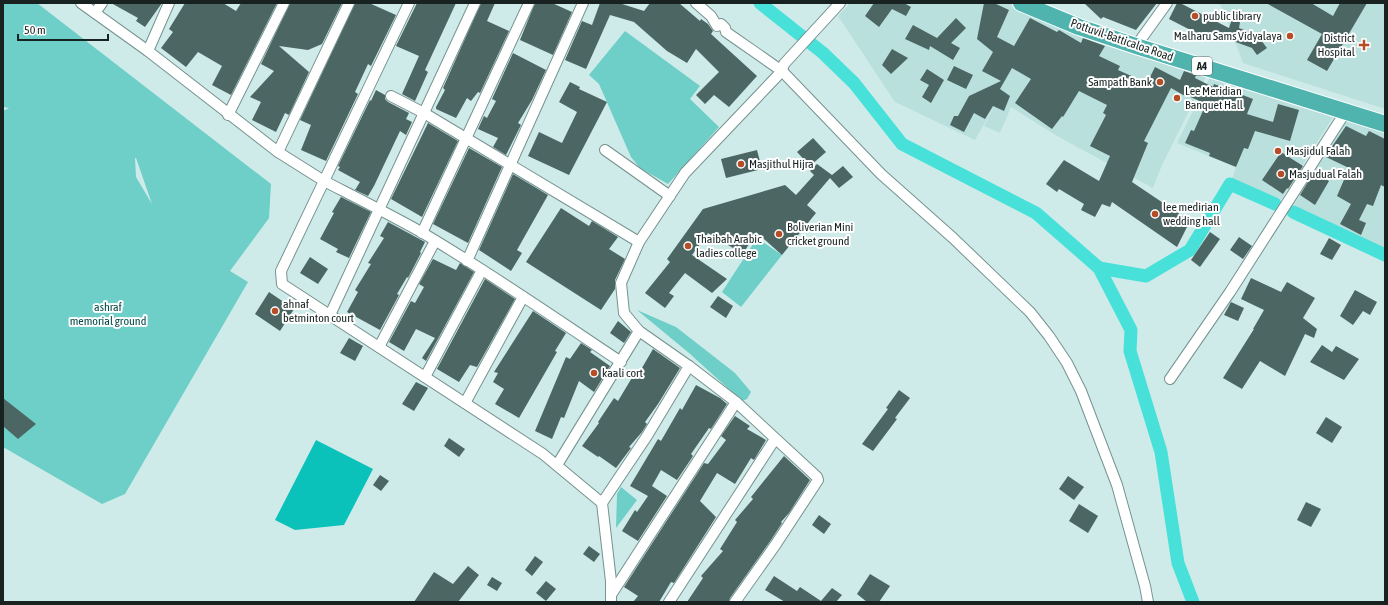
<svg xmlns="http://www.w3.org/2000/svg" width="1388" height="605" font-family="'Asap Condensed',sans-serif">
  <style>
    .built { fill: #bae0dd }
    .green { fill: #6dcfc8; fill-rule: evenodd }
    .forest { fill: #0bc2bb }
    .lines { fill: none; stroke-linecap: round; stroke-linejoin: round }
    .canal { stroke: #48e1d9; stroke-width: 13 }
    .building { fill: #4c6664 }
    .minor-casing { stroke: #76928f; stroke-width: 12 }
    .trunk-casing { stroke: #fff; stroke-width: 18 }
    .minor { stroke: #fff; stroke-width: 10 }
    .trunk { stroke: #4fb3ae; stroke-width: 16 }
    .poi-dot { fill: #b54e27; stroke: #fff; stroke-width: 1.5 }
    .labels { text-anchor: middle; stroke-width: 4; stroke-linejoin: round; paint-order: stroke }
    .shield { fill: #fff; stroke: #5d6464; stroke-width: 1 }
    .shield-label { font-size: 11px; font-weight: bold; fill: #172221 }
    .poi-label { font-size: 12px; fill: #172221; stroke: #fff; text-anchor: start }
    .street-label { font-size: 12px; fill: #172221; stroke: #fff }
    .park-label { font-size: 12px; fill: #044a47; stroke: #fff }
  </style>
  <rect width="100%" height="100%" fill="#ceebe9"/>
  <g class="built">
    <path d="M 850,3 L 1009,3 L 1043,20 L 1207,75 L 1162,165 L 1153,188 L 1057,136 L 1011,107 L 1000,133 L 984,126 L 999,98 L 975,140 L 895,102 L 838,16 Z"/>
    <path d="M 1219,3 L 1385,3 L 1385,109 L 1243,63 L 1222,8 Z"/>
    <path d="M 1210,77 L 1333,117 L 1280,201 L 1232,179 L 1236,167 L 1177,143 Z"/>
    <path d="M 1348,118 L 1385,132 L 1385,250 L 1292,208 Z"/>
  </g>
  <g class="green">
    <path d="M 3,3 L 37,3 L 271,184 L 269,218 L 230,271 L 248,282 L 125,494 L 102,504 L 3,447 L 3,111 L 9,108 L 3,107 ZM 135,158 L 136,158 L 152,204 L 136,177 Z"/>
    <path d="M 625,31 L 700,86 L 690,99 L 719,127 L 668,184 L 640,168 L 631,157 L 599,84 L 589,75 Z"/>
    <path d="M 757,238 L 782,255 L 741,307 L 722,292 Z"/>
    <path d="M 637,310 L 676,327 L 735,373 L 751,392 L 747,399 L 742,401 L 689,353 Z"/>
    <path d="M 621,487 L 637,500 L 616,528 L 617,494 Z"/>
  </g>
  <path class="forest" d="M 316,440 L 373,469 L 344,525 L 295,530 L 275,520 Z"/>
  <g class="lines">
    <g class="canal">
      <path d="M 760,3 L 823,53 L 854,83 L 902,144 L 1036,213 L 1099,268 L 1131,330 L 1130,351 L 1161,452 L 1178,563 L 1193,602"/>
      <path d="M 1293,212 L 1385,255"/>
      <path d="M 1099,268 L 1146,276 L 1190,250 L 1230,184 L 1275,204"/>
    </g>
  </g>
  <g class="building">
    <path d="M 111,3 L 162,3 L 145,27 L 136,21 L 138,18 Z"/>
    <path d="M 185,3 L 223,3 L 236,11 L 241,3 L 277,3 L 231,95 L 212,85 L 222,66 L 198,52 L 186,67 L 161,48 L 173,32 L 169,29 Z"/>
    <path d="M 290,3 L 342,3 L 322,44 L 308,50 L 279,46 L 309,72 L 289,115 L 285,113 L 276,132 L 252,120 L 261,102 L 250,97 L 274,71 L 261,64 Z"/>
    <path d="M 355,3 L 369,3 L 396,15 L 371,66 L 368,64 L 355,92 L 358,94 L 326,161 L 301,150 L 311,125 L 300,120 Z"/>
    <path d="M 417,3 L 456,3 L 425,70 L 428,72 L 415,101 L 402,94 L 419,56 L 396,46 Z"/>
    <path d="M 481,3 L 495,3 L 487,21 L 509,31 L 480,93 L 478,92 L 471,101 L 467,98 L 456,118 L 436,109 L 436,107 L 445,90 L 443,88 Z"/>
    <path d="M 535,3 L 552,3 L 572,12 L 553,55 L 520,40 Z"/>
    <path d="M 600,3 L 619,3 L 644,11 L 650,3 L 679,3 L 700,21 L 701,19 L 708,24 L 713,31 L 711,34 L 757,76 L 729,107 L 714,95 L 705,104 L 696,95 L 719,72 L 696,49 L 687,63 L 667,51 L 634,22 L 610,15 L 586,69 L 565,60 L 582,21 L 592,25 Z"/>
    <path d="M 874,3 L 904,3 L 911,7 L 906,16 L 892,9 L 879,27 L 865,16 Z"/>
    <path d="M 984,3 L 994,3 L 1009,10 L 997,37 L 1014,46 L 1030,18 L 1057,32 L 1059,30 L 1081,43 L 1083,38 L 1105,46 L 1099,56 L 1120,66 L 1118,70 L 1147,83 L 1155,67 L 1180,80 L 1184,71 L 1196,75 L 1195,78 L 1213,87 L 1214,84 L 1253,99 L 1247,114 L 1273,122 L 1278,104 L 1299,110 L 1290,141 L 1255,131 L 1248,149 L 1244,148 L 1236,167 L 1209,156 L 1210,153 L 1185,143 L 1191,130 L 1194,131 L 1206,104 L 1186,95 L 1185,96 L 1171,88 L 1144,141 L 1148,143 L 1132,182 L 1190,221 L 1177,247 L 1112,202 L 1110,207 L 1102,204 L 1095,217 L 1081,210 L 1084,204 L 1059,189 L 1057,192 L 1046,184 L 1064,160 L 1099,181 L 1110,156 L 1090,146 L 1106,115 L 1103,113 L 1107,105 L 1079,91 L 1063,117 L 1062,116 L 1052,129 L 1015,103 L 1031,79 L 1012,68 L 1000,89 L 1010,96 L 1004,111 L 993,106 L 985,119 L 974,113 L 964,132 L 950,125 L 954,116 L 958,116 L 969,96 L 1001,81 L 982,71 L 993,52 L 977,39 Z"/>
    <path d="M 1084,3 L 1157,3 L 1136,30 L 1103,17 L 1101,19 Z"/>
    <path d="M 1177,3 L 1180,3 L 1229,28 L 1232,19 L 1240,22 L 1239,28 L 1257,35 L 1267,48 L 1257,55 L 1252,48 L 1211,33 L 1208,39 L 1169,19 Z"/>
    <path d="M 1266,3 L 1311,3 L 1333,16 L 1340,3 L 1367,3 L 1327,71 L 1307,60 L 1322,34 Z"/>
    <path d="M 956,18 L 966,28 L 951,43 L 960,48 L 953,60 L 930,46 L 929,50 L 905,39 L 913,25 L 937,38 Z"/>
    <path d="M 892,49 L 908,58 L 891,74 L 882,65 Z"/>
    <path d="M 513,53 L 546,70 L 532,100 L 518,123 L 521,125 L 506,155 L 493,147 L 498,138 L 478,129 L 484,116 L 487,118 L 496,101 L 492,99 Z"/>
    <path d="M 954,66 L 973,75 L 966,89 L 947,80 Z"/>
    <path d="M 927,69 L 944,80 L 931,103 L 922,97 L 929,85 L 920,80 Z"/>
    <path d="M 570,82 L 580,87 L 579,89 L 607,102 L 569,175 L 528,156 L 539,132 L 562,143 L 577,112 L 559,102 Z"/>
    <path d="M 376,90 L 385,95 L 385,99 L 388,102 L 409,113 L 406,119 L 412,122 L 406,135 L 400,131 L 374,186 L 368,196 L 355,190 L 360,182 L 338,170 L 340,167 L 338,166 L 370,100 L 371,101 Z"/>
    <path d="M 428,123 L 458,141 L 422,217 L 391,199 Z"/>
    <path d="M 1346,126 L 1366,136 L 1369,131 L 1385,139 L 1385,187 L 1381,185 L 1373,206 L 1367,204 L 1359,220 L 1366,223 L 1361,235 L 1340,224 L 1351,204 L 1337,196 L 1349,168 L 1326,157 L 1330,148 L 1331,148 Z"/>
    <path d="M 813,138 L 826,152 L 810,166 L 797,152 Z"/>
    <path d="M 469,148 L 502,167 L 468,243 L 433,224 Z"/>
    <path d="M 757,150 L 762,169 L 726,178 L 721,159 Z"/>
    <path d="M 1281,152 L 1303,166 L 1288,189 L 1287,188 L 1283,194 L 1262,180 Z"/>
    <path d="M 817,164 L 832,175 L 843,166 L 853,177 L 839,188 L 830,178 L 807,205 L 816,213 L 782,255 L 756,232 L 743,254 L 708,233 L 692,255 L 727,279 L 712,293 L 685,273 L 669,293 L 674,296 L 665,308 L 645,293 L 670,262 L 667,259 L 703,209 L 785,185 L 796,195 L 814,175 L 810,171 Z"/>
    <path d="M 1314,172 L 1329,181 L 1315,205 L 1300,195 Z"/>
    <path d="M 513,174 L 548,195 L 517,250 L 522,253 L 511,271 L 479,250 Z"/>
    <path d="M 341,197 L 371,212 L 349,258 L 336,252 L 338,249 L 320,239 L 334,213 L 332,212 Z"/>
    <path d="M 561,208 L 589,226 L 592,221 L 618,237 L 609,249 L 625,259 L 615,280 L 615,289 L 601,310 L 526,262 Z"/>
    <path d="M 388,222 L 425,242 L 420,252 L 421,253 L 408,278 L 407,277 L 397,294 L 399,295 L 380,330 L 347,312 L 358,292 L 355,290 L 371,264 L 368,263 L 384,238 L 380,236 Z"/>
    <path d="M 1210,232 L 1220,239 L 1200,267 L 1191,260 Z"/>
    <path d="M 1239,237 L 1252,246 L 1243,259 L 1230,250 Z"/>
    <path d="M 1329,238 L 1341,245 L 1332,260 L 1320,254 Z"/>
    <path d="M 310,257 L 328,269 L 318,284 L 300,273 Z"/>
    <path d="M 433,259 L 456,270 L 460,263 L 474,272 L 426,361 L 422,358 L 435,338 L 416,329 L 404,351 L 389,342 L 411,301 L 415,303 L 424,287 L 419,284 Z"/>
    <path d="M 1251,278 L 1281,292 L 1287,282 L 1315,298 L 1303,318 L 1317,329 L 1314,338 L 1305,334 L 1285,376 L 1260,361 L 1242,389 L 1223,378 L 1254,329 L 1253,329 L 1264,310 L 1241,299 Z"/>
    <path d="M 485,279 L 515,299 L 477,367 L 470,365 L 459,382 L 437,369 L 438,367 Z"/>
    <path d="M 1355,290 L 1377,302 L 1370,315 L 1363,311 L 1353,325 L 1340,316 Z"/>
    <path d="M 269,292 L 294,309 L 280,331 L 255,314 Z"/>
    <path d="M 718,296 L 733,306 L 726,318 L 710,307 Z"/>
    <path d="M 1231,302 L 1244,308 L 1238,321 L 1224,315 Z"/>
    <path d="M 533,311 L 566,333 L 555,351 L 557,352 L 519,418 L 495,404 L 504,389 L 493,382 L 498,373 L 494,372 Z"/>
    <path d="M 618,321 L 631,332 L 624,343 L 610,333 Z"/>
    <path d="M 349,338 L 363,346 L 355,361 L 340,353 Z"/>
    <path d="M 581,343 L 592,350 L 590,352 L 610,366 L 594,392 L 579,381 L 564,418 L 561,417 L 552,439 L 535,431 L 566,357 L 570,359 Z"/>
    <path d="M 1322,345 L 1332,352 L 1336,346 L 1359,359 L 1344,380 L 1310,362 Z"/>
    <path d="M 653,349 L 680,368 L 658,404 L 645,422 L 647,424 L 642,432 L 629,447 L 631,448 L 616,468 L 599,456 L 598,457 L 582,446 L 599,423 L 598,422 L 614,398 L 618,401 L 636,371 L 639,373 Z"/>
    <path d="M 416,382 L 428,388 L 414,411 L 402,404 Z"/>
    <path d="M 696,385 L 720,398 L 727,404 L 711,429 L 709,428 L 691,454 L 693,456 L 677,480 L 661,470 L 652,486 L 667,496 L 638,541 L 622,531 L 635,510 L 637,512 L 648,496 L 630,486 L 658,439 L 661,441 L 680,408 L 682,410 Z"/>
    <path d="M 899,390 L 910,398 L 895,418 L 897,419 L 873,451 L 862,444 L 888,409 L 886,408 Z"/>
    <path d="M 3,398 L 36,424 L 18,439 L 3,426 Z"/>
    <path d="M 735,416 L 750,426 L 747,429 L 766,440 L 754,460 L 751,458 L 735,484 L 717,473 L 700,501 L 716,517 L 674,583 L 671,582 L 659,602 L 633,602 L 638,596 L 624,587 L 704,463 L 708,464 L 726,440 L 721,436 Z"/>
    <path d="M 1326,417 L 1342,427 L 1332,443 L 1316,433 Z"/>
    <path d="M 449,438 L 465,449 L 459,457 L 444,446 Z"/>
    <path d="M 784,456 L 810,480 L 789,513 L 781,522 L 782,523 L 771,540 L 730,598 L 729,602 L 687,602 L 703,578 L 701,576 L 723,551 L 720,549 L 737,522 L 735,520 L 753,499 L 751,497 Z"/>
    <path d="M 380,475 L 389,481 L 381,491 L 373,485 Z"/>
    <path d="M 1068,476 L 1084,487 L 1074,500 L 1059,489 Z"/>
    <path d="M 1306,502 L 1321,509 L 1311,527 L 1297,520 Z"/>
    <path d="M 1079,504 L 1098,516 L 1088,533 L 1069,521 Z"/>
    <path d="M 819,515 L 831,524 L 824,534 L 812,525 Z"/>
    <path d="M 589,546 L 600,554 L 594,562 L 583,554 Z"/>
    <path d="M 535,556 L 543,562 L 532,576 L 525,570 Z"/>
    <path d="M 468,566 L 479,575 L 458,602 L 414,602 L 434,572 L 453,584 Z"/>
    <path d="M 870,574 L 890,586 L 879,602 L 867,602 L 857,594 Z"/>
    <path d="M 774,576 L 797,591 L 800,587 L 821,601 L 832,588 L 842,595 L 836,602 L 785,602 L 765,590 Z"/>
    <path d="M 492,577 L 502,583 L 497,591 L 487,585 Z"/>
    <path d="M 546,581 L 556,589 L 546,601 L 536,593 Z"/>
  </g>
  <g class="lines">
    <g class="minor-casing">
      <g id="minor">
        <path d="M 81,3 L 148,51 L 278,152 L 324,181 L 281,271 L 282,284 L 543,454 L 602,503 L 611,581 L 611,602"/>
        <path d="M 409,3 L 324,181 C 357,198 389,214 421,232 C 489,272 555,318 621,362"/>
        <path d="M 696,3 L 711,16 L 717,26 L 721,24 L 725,28 L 726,32 L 782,71 L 881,174 L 953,238 L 1030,312 L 1049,336 L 1067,363 L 1081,391 L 1117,485 L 1145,586 L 1148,602"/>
        <path d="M 95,13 L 102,3"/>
        <path d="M 1136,46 L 1167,3"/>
        <path d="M 148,51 L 169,3"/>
        <path d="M 391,96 L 424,113 L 639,242"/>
        <path d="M 228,115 L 284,3"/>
        <path d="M 605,150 L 670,196"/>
        <path d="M 278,152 L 349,3"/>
        <path d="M 422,233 L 529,3"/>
        <path d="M 467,261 L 583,3"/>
        <path d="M 330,315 L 475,3"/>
        <path d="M 379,347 L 435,241"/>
        <path d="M 425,377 L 482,270"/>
        <path d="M 1170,379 L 1230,292 L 1346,111"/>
        <path d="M 465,403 L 523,297"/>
        <path d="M 557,465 L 639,331"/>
        <path d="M 602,503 L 647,436 L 689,366"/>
        <path d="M 611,595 L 736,402"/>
        <path d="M 669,602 L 775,439"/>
        <path d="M 735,602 L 776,544 L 818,480 L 817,477 L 736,402 L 689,366 L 639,331 L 624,313 L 621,283 L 639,242 L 685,173 L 782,71 L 784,64 L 840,3"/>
      </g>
    </g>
    <g class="trunk-casing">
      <path id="trunk" d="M 1021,3 L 1079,27 L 1136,46 L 1385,124"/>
    </g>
    <use href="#minor" class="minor"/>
    <use href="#trunk" class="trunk"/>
  </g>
  <g class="poi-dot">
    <circle cx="1195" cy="16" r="4"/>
    <circle cx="1290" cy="36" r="4"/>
    <path d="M1362 39h4v4h4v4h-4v4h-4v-4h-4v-4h4z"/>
    <circle cx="1160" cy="82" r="4"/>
    <circle cx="1177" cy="98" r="4"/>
    <circle cx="1278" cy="151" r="4"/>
    <circle cx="741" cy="164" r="4"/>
    <circle cx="1281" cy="174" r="4"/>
    <circle cx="1155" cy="214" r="4"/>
    <circle cx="779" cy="234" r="4"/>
    <circle cx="688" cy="246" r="4"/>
    <circle cx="275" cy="311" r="4"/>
    <circle cx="594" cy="373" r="4"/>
  </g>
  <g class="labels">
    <rect class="shield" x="1192" y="57" width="20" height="18" rx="3"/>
    <g class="shield-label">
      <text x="1202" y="70">A4</text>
    </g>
    <g class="poi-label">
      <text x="1203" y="20">public library</text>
      <text x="1282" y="40" text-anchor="end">Malharu Sams Vidyalaya</text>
      <text x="1355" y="42" text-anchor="end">District<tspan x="1355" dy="14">Hospital</tspan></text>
      <text x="1152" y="86" text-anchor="end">Sampath Bank</text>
      <text x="1185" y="95">Lee Meridian<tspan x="1185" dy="14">Banquet Hall</tspan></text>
      <text x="1286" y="155">Masjidul Falah</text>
      <text x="749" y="168">Masjithul Hijra</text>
      <text x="1289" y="178">Masjudual Falah</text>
      <text x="1163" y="211">lee medirian<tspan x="1163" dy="14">wedding hall</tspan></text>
      <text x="787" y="231">Boliverian Mini<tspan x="787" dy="14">cricket ground</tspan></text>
      <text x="696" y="243">Thaibah Arabic<tspan x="696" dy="14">ladies college</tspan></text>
      <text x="283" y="308">ahnaf<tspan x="283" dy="14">betminton court</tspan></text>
      <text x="602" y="377">kaali cort</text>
    </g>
    <g class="street-label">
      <text transform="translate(1122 40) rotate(19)" y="4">Pottuvil-Batticaloa Road</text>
    </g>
    <g class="park-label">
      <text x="108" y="311">ashraf<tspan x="108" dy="14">memorial ground</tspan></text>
    </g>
  </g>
  <rect width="1388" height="605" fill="none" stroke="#172221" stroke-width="8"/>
  <path d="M18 34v6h90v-6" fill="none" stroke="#172221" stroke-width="2"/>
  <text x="24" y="34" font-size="12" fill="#172221" stroke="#ffffff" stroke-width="3" paint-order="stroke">50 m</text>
</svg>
